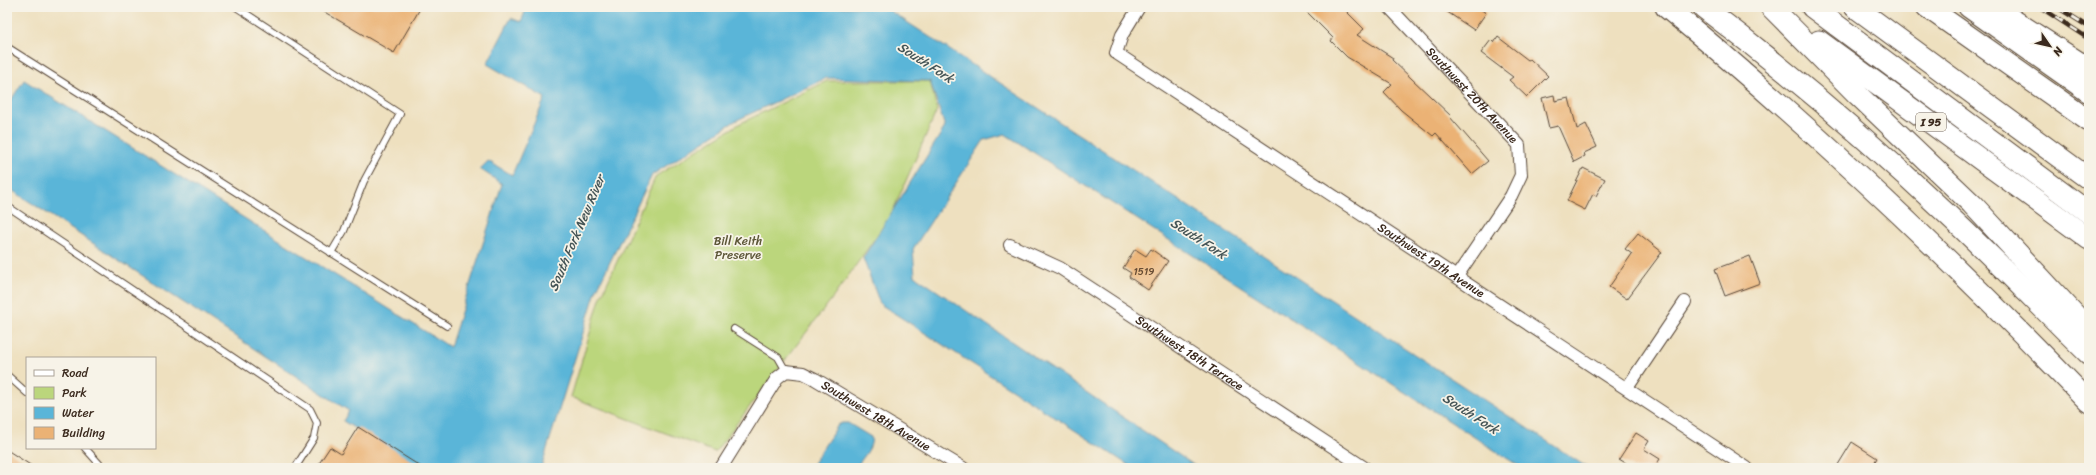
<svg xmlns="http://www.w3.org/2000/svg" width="2096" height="475" font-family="Sriracha,sans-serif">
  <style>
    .green { fill: #bbd67c; stroke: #7b804d }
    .water { fill: #5ab5d8; stroke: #4a707b }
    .building { fill: #ebb275 }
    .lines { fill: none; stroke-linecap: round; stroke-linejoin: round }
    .lane-casing { stroke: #564536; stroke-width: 8 }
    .street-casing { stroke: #564536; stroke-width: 14 }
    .highway-casing { stroke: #564536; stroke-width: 23 }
    .lane { stroke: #fff; stroke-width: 6 }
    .street { stroke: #fff; stroke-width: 12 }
    .highway { stroke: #fff; stroke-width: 21 }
    .rail-casing { stroke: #3b2a1e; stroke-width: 4.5 }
    .rail { stroke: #f7f3e8; stroke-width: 3; stroke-dasharray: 9; stroke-linecap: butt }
    .labels { text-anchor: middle; stroke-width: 3.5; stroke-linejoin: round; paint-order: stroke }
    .number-label { font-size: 10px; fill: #674c34 }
    .shield { fill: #f7f3e8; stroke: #73665b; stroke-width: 1 }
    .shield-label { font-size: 11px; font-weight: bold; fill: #3b2a1e }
    .street-label { font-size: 12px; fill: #3b2a1e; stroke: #f7f3e8 }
    .park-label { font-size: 12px; fill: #5b5536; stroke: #f7f3e8 }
    .water-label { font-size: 13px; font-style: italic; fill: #445456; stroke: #f7f3e8 }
  </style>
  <rect width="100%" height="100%" fill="#f7f3e8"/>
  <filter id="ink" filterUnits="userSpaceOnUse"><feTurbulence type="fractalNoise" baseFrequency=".025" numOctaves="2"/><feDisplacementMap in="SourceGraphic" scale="8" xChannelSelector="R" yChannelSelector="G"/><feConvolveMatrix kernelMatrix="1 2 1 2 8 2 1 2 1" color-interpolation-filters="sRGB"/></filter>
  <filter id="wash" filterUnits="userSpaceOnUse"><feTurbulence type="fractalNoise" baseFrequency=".012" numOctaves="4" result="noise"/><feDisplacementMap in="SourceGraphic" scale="16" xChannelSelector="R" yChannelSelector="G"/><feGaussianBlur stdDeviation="0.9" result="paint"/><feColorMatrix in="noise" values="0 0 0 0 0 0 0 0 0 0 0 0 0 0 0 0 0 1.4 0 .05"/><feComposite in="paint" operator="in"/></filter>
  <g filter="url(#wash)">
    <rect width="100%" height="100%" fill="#eee0bf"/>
    <path class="green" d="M 827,81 L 930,81 L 937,110 L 890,217 L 834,296 L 715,452 L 571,397 L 600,299 L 656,176 L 739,124 Z"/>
    <g class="water">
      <path d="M 527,7 L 884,7 L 1588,468 L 1522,468 L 1005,134 L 984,140 L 913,249 L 915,276 L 1198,468 L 1133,468 L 880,304 L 863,258 L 945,127 L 930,81 L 826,78 L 735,121 L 652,175 L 596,291 L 541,468 L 419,468 L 343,421 L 349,411 L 7,187 L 7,106 L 24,80 L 450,347 L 502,184 L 480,169 L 488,161 L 512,175 L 545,98 L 487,64 L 511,18 L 521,22 Z"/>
      <path d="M 842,423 L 848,423 L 871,437 C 874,447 861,460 855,468 L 810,468 L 838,425 Z"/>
    </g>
    <g id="blocks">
      <g class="building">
        <path d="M 316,7 L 421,7 L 394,53 Z"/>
        <path d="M 1302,7 L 1342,7 L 1364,29 L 1357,35 L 1393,58 L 1392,60 L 1451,116 L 1450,117 L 1488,161 L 1472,174 L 1436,133 L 1433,136 L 1401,110 L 1384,92 L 1392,84 L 1347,57 L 1331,41 L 1333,38 Z"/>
        <path d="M 1440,7 L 1477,7 L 1486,13 L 1474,30 Z"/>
        <path d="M 1498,37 L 1528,60 L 1530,59 L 1548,76 L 1527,97 L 1509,80 L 1513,77 L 1481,53 L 1491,40 L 1494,43 Z"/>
        <path d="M 1554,95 L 1555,101 L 1569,98 L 1577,129 L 1586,124 L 1597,147 L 1584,153 L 1585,156 L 1574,162 L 1558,126 L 1549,128 L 1542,98 Z"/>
        <path d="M 1583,168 L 1605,179 L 1596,196 L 1593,194 L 1585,210 L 1567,201 Z"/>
        <path d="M 1638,233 L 1662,252 L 1627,299 L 1609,287 L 1632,254 L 1625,249 Z"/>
        <path d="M 1135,249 L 1146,256 L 1151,249 L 1168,261 L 1148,290 L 1129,277 L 1131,273 L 1123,268 Z"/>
        <path d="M 1750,256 L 1760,283 L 1725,296 L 1715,269 Z"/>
        <path d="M 358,427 L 423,468 L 316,468 L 330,447 L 341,454 Z"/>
        <path d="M 1636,433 L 1649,441 L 1644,449 L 1660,459 L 1654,468 L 1634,468 L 1619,459 Z"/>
        <path d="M 1852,442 L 1877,458 L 1871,468 L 1836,468 Z"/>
        <path d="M 7,450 L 35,468 L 7,468 Z"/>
      </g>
    </g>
  </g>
  <g filter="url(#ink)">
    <use href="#blocks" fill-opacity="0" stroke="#564536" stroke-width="1"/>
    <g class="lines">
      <g class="lane-casing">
        <g id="lane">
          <path d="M 236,7 L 400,114 L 364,181 L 344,231 L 331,253"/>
          <path d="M 7,47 L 447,326"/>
          <path d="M 7,206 L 310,409 L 317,423 L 314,438 L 295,468"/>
          <path d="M 734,329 L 778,357 L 786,371"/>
          <path d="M 7,375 L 27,393"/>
          <path d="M 85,448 L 103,468"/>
        </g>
      </g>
      <g class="street-casing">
        <g id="street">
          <path id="s1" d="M 1139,7 L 1122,35 L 1116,53 L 1747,468"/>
          <path id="s2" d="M 1389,7 L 1519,145 L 1521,175 L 1511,196 L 1457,276"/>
          <path id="s3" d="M 1010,245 L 1060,268 L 1365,468"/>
          <path d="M 1627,388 L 1685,302"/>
          <path id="s4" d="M 721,468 L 777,378 L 786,371 L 803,373 L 815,379 L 963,468"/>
        </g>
      </g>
      <g class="highway-casing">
        <g id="highway">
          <path d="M 1666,7 C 1815,129 1955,263 2089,402"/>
          <path d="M 1703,7 C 1789,72 1871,142 1949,216 C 1997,261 2042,308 2089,354"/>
          <path d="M 1771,7 L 1858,95 L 1972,204 L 2089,330"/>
          <path d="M 1812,7 L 2089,213"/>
          <path d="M 1855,7 L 2089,179"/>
          <path d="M 1927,7 L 2089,121"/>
          <path d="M 1969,7 L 2089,92"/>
          <path d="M 1993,7 L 2089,69"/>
          <path d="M 1819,41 L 2089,239"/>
        </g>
      </g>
      <use href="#lane" class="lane"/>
      <use href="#street" class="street"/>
      <use href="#highway" class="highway"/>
      <g class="rail-casing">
        <g id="rail">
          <path d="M 2040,7 L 2089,39"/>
          <path d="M 2057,7 L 2089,27"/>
        </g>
      </g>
      <use href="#rail" class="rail"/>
    </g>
  </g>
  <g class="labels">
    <g class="number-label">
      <text x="1144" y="275">1519</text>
    </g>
    <rect class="shield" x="1916" y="113" width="30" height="18" rx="3"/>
    <g class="shield-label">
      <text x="1931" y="126">I 95</text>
    </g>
    <g class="street-label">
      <text dy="4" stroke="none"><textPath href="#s2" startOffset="121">Southwest 20th Avenue</textPath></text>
      <text dy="4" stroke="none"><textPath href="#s1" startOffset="429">Southwest 19th Avenue</textPath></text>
      <text dy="4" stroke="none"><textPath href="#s3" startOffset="210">Southwest 18th Terrace</textPath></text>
      <text dy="4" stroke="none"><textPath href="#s4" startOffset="219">Southwest 18th Avenue</textPath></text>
    </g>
    <g class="park-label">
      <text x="738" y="245">Bill Keith<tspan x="738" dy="14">Preserve</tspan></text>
    </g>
    <g class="water-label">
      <text transform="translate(926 62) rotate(33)" y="5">South Fork</text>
      <text transform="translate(576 233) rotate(-67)" y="5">South Fork New River</text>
      <text transform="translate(1199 238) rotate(33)" y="5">South Fork</text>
      <text transform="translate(1471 413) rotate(33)" y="5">South Fork</text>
    </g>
  </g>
  <rect width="2096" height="475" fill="none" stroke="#f7f3e8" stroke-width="24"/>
  <rect x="26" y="357" width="130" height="92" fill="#f7f3e8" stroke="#aca397"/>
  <rect x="34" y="370" width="20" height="6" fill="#ffffff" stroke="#aca397"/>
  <text x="62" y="377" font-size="12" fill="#3b2a1e">Road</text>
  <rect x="34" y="387" width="20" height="12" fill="#bbd67c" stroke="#aca397"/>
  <text x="62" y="397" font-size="12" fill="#3b2a1e">Park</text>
  <rect x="34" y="407" width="20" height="12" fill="#5ab5d8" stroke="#aca397"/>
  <text x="62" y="417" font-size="12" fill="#3b2a1e">Water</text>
  <rect x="34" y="427" width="20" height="12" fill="#ebb275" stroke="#aca397"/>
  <text x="62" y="437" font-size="12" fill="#3b2a1e">Building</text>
  <g transform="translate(2050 46) rotate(124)" stroke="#f7f3e8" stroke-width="3" paint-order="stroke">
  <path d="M0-3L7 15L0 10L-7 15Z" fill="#3b2a1e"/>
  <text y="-6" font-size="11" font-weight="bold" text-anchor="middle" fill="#3b2a1e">N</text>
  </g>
</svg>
